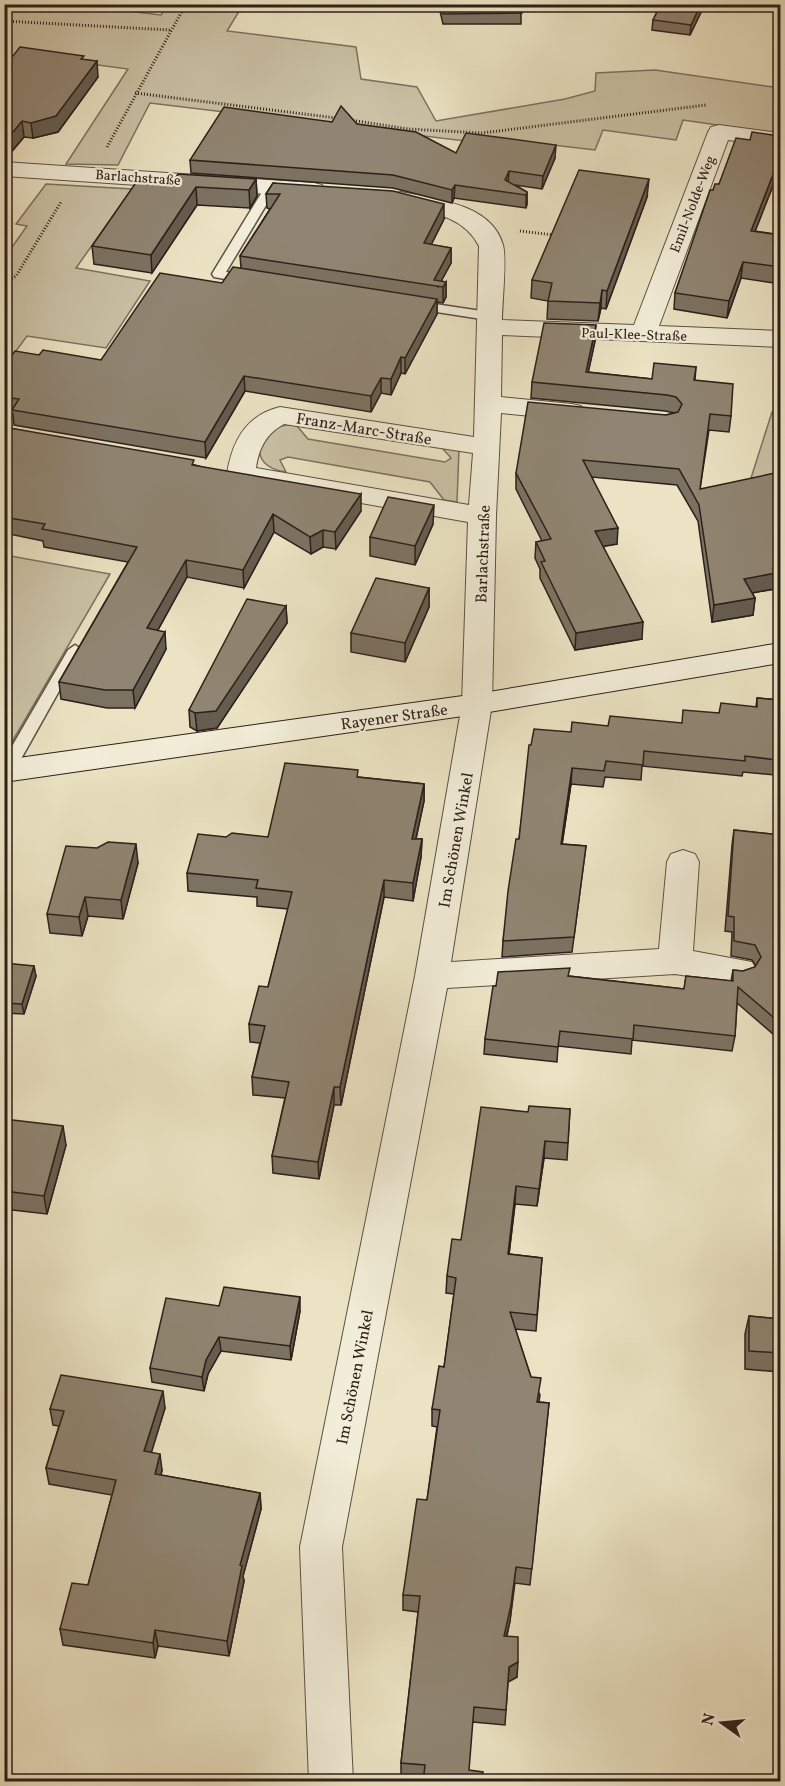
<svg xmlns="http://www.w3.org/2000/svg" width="785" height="1786" font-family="Vollkorn,serif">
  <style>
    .green { fill: #cbc2a6; stroke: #7c7160; stroke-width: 1.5 }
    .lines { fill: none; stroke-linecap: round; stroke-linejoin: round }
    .lane-casing { stroke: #5c5144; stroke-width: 3 }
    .street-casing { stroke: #5c5144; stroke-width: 2 }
    .secondary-casing { stroke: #2d201a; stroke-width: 2 }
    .path { stroke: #2d201a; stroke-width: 3; stroke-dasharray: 1 2; stroke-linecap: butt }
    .lane { fill: #f2edd8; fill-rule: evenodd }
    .street { fill: #f2edd8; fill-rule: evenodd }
    .secondary { fill: #f2edd8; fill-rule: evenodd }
    .wall { fill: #7c7262; stroke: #2d201a; stroke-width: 1.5 }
    .shaded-wall { fill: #655d50; stroke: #2d201a; stroke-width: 1.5 }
    .building { fill: #908572; stroke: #2d201a; stroke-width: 1.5 }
    .labels { text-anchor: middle; stroke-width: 4.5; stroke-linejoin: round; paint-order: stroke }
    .far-street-label { font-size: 14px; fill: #2d201a; stroke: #f2edd8 }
    .street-label { font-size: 16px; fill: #2d201a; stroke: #f2edd8 }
  </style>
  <rect width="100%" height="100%" fill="#ebe3c3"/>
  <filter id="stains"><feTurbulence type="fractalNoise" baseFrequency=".00333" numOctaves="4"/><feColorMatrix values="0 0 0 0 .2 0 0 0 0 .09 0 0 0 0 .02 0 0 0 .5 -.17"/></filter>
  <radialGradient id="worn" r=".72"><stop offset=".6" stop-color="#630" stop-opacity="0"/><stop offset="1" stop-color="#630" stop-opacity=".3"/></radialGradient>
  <g class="green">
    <path d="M 5,5 L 75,5 L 161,15 L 168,5 L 243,5 L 227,31 L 356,47 L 361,79 L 417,87 L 436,121 L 565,99 L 595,91 L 596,73 L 655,70 L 780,88 L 780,134 L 683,120 L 676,140 L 603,130 L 595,150 L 494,138 L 490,144 L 150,103 L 118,165 L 66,164 L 128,69 L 24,55 L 5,63 Z"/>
    <path d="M 46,184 L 132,189 L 76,268 L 150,281 L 106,348 L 27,336 L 5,366 L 5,257 L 27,226 L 16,224 Z"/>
    <path d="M 772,412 L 780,413 L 780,488 L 751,478 Z"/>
    <path d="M 292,424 L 297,426 L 308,439 L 445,462 L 451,458 L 443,449 L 448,447 L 459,449 L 457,502 L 444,500 L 430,482 L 288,457 L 280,460 L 286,472 C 244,466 257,427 292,424 Z"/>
    <path d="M 5,555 L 110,574 L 5,754 L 4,555 Z"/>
  </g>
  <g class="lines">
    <g class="lane-casing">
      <g id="lane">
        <path d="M 271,183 L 277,187 L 226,272 L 251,276 L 253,279 L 247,283 L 214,277 L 212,274 L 265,187 Z"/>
        <path d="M 415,301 L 488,312 L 494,316 L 488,320 L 411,308 L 409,305 L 411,302 Z"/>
        <path d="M 75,645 L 82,650 L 12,775 L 4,776 L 4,760 L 68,650 Z"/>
      </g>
    </g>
    <g class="street-casing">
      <g id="street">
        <path d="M 719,125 L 780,133 L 780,147 L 728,140 L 659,326 L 780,331 L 780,347 L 502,335 L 501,397 L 572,404 L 581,406 L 585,412 L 581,418 L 572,420 L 501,413 L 496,516 L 492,704 L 451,962 L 659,949 L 667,862 L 671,854 L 683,850 L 695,854 L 699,862 L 693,951 L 752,962 L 757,971 L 752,980 L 740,984 L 675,974 L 447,988 L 342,1547 L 353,1782 L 309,1782 L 300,1547 L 415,976 L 462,704 L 468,522 L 231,480 L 227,474 C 232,441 246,415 280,407 L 474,437 L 479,246 C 462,213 425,212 393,204 L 389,199 L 393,194 L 401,192 C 436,199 492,204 503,245 C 507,259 502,303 502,320 L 634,325 L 708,132 L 711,127 ZM 284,424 L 473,453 L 469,505 L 256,468 C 259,448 266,434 284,424 Z"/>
        <path d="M 4,162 L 314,183 L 322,185 L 326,190 L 322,195 L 314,197 L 4,176 Z"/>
      </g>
    </g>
    <g class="secondary-casing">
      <path id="secondary" d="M 780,643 L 780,663 L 477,714 L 4,782 L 4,760 L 477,694 Z"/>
    </g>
    <g class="path">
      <path d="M 4,21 L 170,30"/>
      <path d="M 135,93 L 336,118"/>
      <path d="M 350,120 L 408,129 L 482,133 L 706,105"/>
      <path d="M 107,147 L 186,4"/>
      <path d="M 520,231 L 554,235"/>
      <path d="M 4,283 L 16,276 L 61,202"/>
    </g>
    <use href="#lane" class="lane"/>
    <use href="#street" class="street"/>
    <use href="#secondary" class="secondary"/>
  </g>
  <g class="wall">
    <path d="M 435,4 L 705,4 L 690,35 L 652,30 L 653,20 L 660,6 L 533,7 L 533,11 L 521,11 L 521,24 L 443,24 L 439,7 L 436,7 Z"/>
    <path d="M 13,56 L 84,60 L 98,77 L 58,132 L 33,138 L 24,137 L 5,160 Z"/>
    <path d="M 332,122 L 357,124 L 456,153 L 555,158 L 542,189 L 515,185 L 527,192 L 527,204 L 526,208 L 454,198 L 452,203 L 393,188 L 191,173 L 190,160 Z"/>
    <path d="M 780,136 L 780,184 L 774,183 L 755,231 L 780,235 L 780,284 L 741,278 L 727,318 L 674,309 L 675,293 L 713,190 L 719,184 L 750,140 Z"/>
    <path d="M 256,179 L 257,196 L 250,208 L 197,205 L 152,273 L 94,264 L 92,246 L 172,183 Z"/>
    <path d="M 273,183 L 444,219 L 431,245 L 451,248 L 451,263 L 441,281 L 446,282 L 446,297 L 443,303 L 437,302 L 437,314 L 405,374 L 401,373 L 391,395 L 381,393 L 371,412 L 245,391 L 206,458 L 14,425 L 13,414 L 4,412 L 4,366 L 39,355 L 101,360 L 222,283 L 241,268 L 240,256 L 270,209 L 267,208 L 266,194 Z"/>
    <path d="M 647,197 L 606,309 L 601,308 L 598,321 L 547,319 L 548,301 L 531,298 L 532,280 Z"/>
    <path d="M 595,341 L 588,372 L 652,379 L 696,367 L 695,380 L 731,416 L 729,432 L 709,430 L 700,489 L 774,585 L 774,589 L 752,593 L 755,598 L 753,615 L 712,622 L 698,521 L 677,485 L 592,477 L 617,544 L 603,546 L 642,639 L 575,650 L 540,578 L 540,569 L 535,558 L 536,542 L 542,541 L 516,489 L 516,473 L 666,415 L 675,413 L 665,411 L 531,398 L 532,382 Z"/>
    <path d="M 4,427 L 195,465 L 361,511 L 336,549 L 323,547 L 311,554 L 274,532 L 244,588 L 187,577 L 158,630 L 166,649 L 135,708 L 107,708 L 61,699 L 59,682 L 128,562 L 44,547 L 43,541 L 4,533 Z"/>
    <path d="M 433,524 L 415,565 L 370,556 L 370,537 Z"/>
    <path d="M 429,588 L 429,607 L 405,662 L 351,652 L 351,633 Z"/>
    <path d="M 286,606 L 287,623 L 217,728 L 197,731 L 190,727 L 189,710 Z"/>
    <path d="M 757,698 L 780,700 L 780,770 L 775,775 L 743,772 L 742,776 L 642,766 L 641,780 L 605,777 L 603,787 L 571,784 L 562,844 L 586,846 L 572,952 L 502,957 L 503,941 L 519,839 L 531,745 L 571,732 L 608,726 L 682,723 L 719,713 L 756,707 Z"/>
    <path d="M 358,777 L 424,784 L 424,801 L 416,839 L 422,839 L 421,857 L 413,901 L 384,897 L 341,1105 L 334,1105 L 319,1179 L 273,1173 L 272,1156 L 285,1098 L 253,1095 L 252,1077 L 260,1043 L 250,1042 L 249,1024 L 268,987 L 288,909 L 257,906 L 257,897 L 188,891 L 187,873 L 226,837 L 268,837 Z"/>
    <path d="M 734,830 L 780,835 L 780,1040 L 737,1003 L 735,1036 L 732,1051 L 632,1040 L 631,1054 L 558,1046 L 557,1062 L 484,1054 L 485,1039 L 496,986 L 569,976 L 684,989 L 686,976 L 731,981 L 733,970 L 743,971 L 755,967 L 756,966 L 752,960 L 731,956 L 732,932 L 725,931 L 732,845 Z"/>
    <path d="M 138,863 L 123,919 L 88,916 L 82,936 L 50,933 L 47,914 Z"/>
    <path d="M 4,963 L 36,976 L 24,1014 L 4,1013 Z"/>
    <path d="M 570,1109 L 567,1160 L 544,1158 L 537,1206 L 515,1204 L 509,1254 L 542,1258 L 536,1331 L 515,1329 L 531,1377 L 540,1395 L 539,1402 L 549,1403 L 530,1585 L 515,1583 L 510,1621 L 507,1636 L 517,1677 L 508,1682 L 505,1725 L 473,1722 L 423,1780 L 401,1777 L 401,1763 L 418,1612 L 403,1610 L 403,1595 L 427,1500 L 437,1427 L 432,1426 L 432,1409 L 444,1367 L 454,1294 L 446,1293 L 447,1276 L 461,1240 L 528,1112 Z"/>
    <path d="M 4,1119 L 66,1145 L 47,1214 L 4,1209 Z"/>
    <path d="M 219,1306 L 300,1311 L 291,1360 L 221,1351 L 208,1374 L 204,1391 L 152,1382 L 150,1368 Z"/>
    <path d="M 749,1316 L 780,1319 L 780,1372 L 745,1369 L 745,1334 Z"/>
    <path d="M 165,1408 L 151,1452 L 162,1470 L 161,1475 L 260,1493 L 261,1509 L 243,1576 L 244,1581 L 229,1656 L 158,1646 L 155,1658 L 63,1645 L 60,1629 L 88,1585 L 112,1495 L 49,1484 L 46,1468 L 59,1426 L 53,1425 L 50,1409 Z"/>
  </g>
  <g class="shaded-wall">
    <path d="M 701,4 L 705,4 L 690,35 L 691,25 Z"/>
    <path d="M 97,61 L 98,77 L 58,132 L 33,138 L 31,123 Z"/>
    <path d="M 22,121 L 24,137 L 4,160 L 4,143 Z"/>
    <path d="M 556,145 L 555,158 L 542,189 L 543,176 Z"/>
    <path d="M 776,167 L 774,183 L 749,247 L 751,231 Z"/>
    <path d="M 509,171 L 508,184 L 505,180 Z"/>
    <path d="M 256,179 L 257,196 L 250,208 L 249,190 Z"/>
    <path d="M 649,179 L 647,197 L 606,309 L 607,291 Z"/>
    <path d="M 455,185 L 454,198 L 452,203 L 452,190 Z"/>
    <path d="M 196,187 L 197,205 L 152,273 L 151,255 Z"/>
    <path d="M 527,192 L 527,204 L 526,208 L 526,195 Z"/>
    <path d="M 444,204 L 444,219 L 424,259 L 424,243 Z"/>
    <path d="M 451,248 L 451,263 L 438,287 L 434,280 Z"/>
    <path d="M 743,262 L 741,278 L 727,318 L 729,301 Z"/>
    <path d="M 446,282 L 446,297 L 443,303 L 443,287 Z"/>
    <path d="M 602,290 L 601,308 L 598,321 L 600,303 Z"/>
    <path d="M 437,299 L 437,314 L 405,374 L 405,358 Z"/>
    <path d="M 596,325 L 595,341 L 585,388 L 586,372 Z"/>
    <path d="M 401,357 L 401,373 L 391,395 L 391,379 Z"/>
    <path d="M 244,376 L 245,391 L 206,458 L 205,442 Z"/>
    <path d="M 381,378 L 381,393 L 371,412 L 371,396 Z"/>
    <path d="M 361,494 L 361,511 L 336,549 L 335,532 Z"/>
    <path d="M 434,505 L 433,524 L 415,565 L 415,546 Z"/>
    <path d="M 273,514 L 274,532 L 244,588 L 243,570 Z"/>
    <path d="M 618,528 L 617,544 L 594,548 L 595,531 Z"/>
    <path d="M 323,530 L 323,547 L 311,554 L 310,537 Z"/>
    <path d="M 186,560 L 187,577 L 149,646 L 147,628 Z"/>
    <path d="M 780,568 L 780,584 L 774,585 L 774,589 L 741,595 L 744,579 L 773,569 Z"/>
    <path d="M 429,588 L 429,607 L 405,662 L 405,643 Z"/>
    <path d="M 755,598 L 753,615 L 712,622 L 714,605 Z"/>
    <path d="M 286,606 L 287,623 L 217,728 L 197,731 L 195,713 Z"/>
    <path d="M 643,622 L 642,639 L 575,650 L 576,633 Z"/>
    <path d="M 165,632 L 166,649 L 135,708 L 133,690 Z"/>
    <path d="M 780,757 L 780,770 L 775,775 L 777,760 Z"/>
    <path d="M 572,768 L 571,784 L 560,859 L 561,844 Z"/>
    <path d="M 424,784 L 424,801 L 412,856 L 412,839 Z"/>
    <path d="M 422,839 L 421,857 L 413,901 L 413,883 Z"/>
    <path d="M 136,844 L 138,863 L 123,919 L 121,900 Z"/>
    <path d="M 384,880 L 384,897 L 341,1105 L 340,1087 Z"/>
    <path d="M 85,897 L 88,916 L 82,936 L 79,917 Z"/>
    <path d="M 34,966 L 36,976 L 24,1014 L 22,1004 Z"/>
    <path d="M 334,1087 L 334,1105 L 319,1179 L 318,1162 Z"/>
    <path d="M 63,1126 L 66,1145 L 47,1214 L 44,1196 Z"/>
    <path d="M 545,1141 L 544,1158 L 537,1206 L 539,1189 Z"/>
    <path d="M 516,1186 L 515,1204 L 507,1271 L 508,1254 Z"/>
    <path d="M 300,1297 L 300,1311 L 291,1360 L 290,1346 Z"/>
    <path d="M 219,1337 L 221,1351 L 208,1374 L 204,1391 L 202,1377 L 206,1360 Z"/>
    <path d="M 163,1391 L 165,1408 L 147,1467 L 144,1451 Z"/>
    <path d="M 160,1454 L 162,1470 L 157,1490 L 155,1474 Z"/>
    <path d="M 260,1493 L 261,1509 L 243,1576 L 244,1581 L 229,1656 L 227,1641 L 240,1565 Z"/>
    <path d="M 516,1567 L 510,1621 L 503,1651 L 504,1636 Z"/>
    <path d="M 155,1630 L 158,1646 L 155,1658 L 153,1643 Z"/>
    <path d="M 518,1662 L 517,1677 L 508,1682 L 509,1667 Z"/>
  </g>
  <g class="building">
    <path d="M 441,4 L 520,4 L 522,13 L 443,14 Z"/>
    <path d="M 661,4 L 701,4 L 691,25 L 653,20 Z"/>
    <path d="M 20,47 L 84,56 L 81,59 L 97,61 L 56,116 L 31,123 L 22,121 L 4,143 L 4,54 L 13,56 Z"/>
    <path d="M 341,106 L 357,124 L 416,132 L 456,153 L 466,133 L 556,145 L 543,176 L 509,171 L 505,180 L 527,192 L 526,195 L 455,185 L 452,190 L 393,175 L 190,160 L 224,107 L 332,122 Z"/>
    <path d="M 752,132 L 780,136 L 780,168 L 776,167 L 751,231 L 780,235 L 780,267 L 743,262 L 729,301 L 675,293 L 710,190 L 713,190 L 715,184 L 719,184 L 736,138 L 750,140 Z"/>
    <path d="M 579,170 L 649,179 L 607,291 L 602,290 L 600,303 L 548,301 L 552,283 L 532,280 Z"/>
    <path d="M 178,174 L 256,179 L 249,190 L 196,187 L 151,255 L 92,246 L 137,181 L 172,183 Z"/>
    <path d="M 273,183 L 393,191 L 444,204 L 424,243 L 451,248 L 434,280 L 446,282 L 443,287 L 240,256 L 280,194 L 266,194 Z"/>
    <path d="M 233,267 L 437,299 L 405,358 L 401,357 L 391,379 L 381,378 L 371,396 L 244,376 L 205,442 L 12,410 L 19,399 L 4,397 L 4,366 L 15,351 L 39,355 L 43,350 L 101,360 L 160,273 L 222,283 Z"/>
    <path d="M 544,323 L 596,325 L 586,372 L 652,379 L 654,363 L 696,367 L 694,380 L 733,384 L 731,416 L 710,414 L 700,489 L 780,472 L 780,568 L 773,569 L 776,573 L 744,579 L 755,598 L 714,605 L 699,505 L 679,469 L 583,460 L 618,528 L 595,531 L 643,622 L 576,633 L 541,562 L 545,561 L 536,542 L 551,539 L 516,473 L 528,402 L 666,415 L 678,412 L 682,404 L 676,397 L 667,395 L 532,382 Z"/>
    <path d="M 4,427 L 194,460 L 192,465 L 361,494 L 335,532 L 323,530 L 310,537 L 273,514 L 243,570 L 186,560 L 147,628 L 165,632 L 133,690 L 105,690 L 59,682 L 137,547 L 42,529 L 45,524 L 4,517 Z"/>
    <path d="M 388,497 L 434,505 L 415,546 L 370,537 Z"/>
    <path d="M 376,578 L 429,588 L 405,643 L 351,633 Z"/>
    <path d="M 247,599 L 286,606 L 216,711 L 195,713 L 189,710 Z"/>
    <path d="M 757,698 L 780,700 L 780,757 L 777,760 L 745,756 L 745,761 L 644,751 L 643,765 L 606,761 L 604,771 L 572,768 L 561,844 L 586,846 L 574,937 L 503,941 L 508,891 L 516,839 L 519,839 L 529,745 L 531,745 L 534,729 L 571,732 L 572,722 L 608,726 L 610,716 L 682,723 L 683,710 L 719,713 L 721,703 L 757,707 Z"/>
    <path d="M 285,763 L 358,770 L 357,777 L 424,784 L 412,839 L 422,839 L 413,883 L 384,880 L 340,1087 L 334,1087 L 318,1162 L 272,1156 L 289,1082 L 252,1077 L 265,1026 L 249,1024 L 259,986 L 268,987 L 292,892 L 256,888 L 258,880 L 187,873 L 198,834 L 226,837 L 232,833 L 268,837 Z"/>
    <path d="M 734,830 L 780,835 L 780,1023 L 738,987 L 735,1036 L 634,1025 L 633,1039 L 560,1031 L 558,1047 L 485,1039 L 493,986 L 496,986 L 498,972 L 570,968 L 568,976 L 684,989 L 686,976 L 733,981 L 733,970 L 743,971 L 755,967 L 761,957 L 755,945 L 734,941 L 734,917 L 728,916 Z"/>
    <path d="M 108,842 L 136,844 L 121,900 L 85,897 L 79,917 L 47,914 L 66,846 L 97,848 Z"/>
    <path d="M 4,963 L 34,966 L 22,1004 L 4,1003 Z"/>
    <path d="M 529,1106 L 570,1109 L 568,1143 L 545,1141 L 539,1189 L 516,1186 L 508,1254 L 542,1258 L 537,1315 L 510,1312 L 531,1377 L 541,1378 L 537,1402 L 549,1403 L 532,1569 L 516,1567 L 511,1605 L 504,1636 L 518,1637 L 518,1662 L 509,1667 L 506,1710 L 474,1707 L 469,1770 L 483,1772 L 482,1782 L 423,1782 L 425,1765 L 401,1763 L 420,1596 L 403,1595 L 417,1499 L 427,1500 L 440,1410 L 432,1409 L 439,1366 L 444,1367 L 456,1278 L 447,1276 L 452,1239 L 461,1240 L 481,1107 L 528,1112 Z"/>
    <path d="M 4,1119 L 63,1126 L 44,1196 L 4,1191 Z"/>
    <path d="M 224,1287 L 300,1297 L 290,1346 L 219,1337 L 206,1360 L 202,1377 L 150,1368 L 166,1298 L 219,1306 Z"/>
    <path d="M 749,1316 L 780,1319 L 780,1353 L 749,1351 Z"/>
    <path d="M 61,1375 L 163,1391 L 144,1451 L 160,1454 L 155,1474 L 260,1493 L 240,1565 L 242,1566 L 227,1641 L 155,1630 L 153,1643 L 60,1629 L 72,1583 L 88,1585 L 116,1480 L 46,1468 L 64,1411 L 50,1409 Z"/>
    <path d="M 71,1777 L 103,1782 L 70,1782 Z"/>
  </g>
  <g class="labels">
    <g class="far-street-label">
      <text transform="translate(138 177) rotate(4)" y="5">Barlachstraße</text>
      <text transform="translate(692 204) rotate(-69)" y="5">Emil-Nolde-Weg</text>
      <text transform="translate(634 334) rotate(2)" y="5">Paul-Klee-Straße</text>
    </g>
    <g class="street-label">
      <text transform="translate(364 428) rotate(9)" y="6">Franz-Marc-Straße</text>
      <text transform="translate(482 554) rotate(-88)" y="6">Barlachstraße</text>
      <text transform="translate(394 716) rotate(-8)" y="6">Rayener Straße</text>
      <text transform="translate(455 840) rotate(-80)" y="6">Im Schönen Winkel</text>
      <text transform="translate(354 1377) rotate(-79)" y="6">Im Schönen Winkel</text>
    </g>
  </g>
  <rect width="785" height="1786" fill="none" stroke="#ebe3c3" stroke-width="24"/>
  <rect x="6" y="6" width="773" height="1774" fill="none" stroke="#2d201a" stroke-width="3"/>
  <rect x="12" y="12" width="761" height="1762" fill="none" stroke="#2d201a" stroke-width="1.5"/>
  <g transform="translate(722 1723) rotate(285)" stroke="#f2edd8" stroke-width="4.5" paint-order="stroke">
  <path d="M0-4.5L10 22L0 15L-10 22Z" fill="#2d201a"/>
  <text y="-9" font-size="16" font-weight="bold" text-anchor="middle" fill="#2d201a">N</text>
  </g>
  <rect width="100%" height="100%" filter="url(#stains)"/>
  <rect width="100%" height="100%" fill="url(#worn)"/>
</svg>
